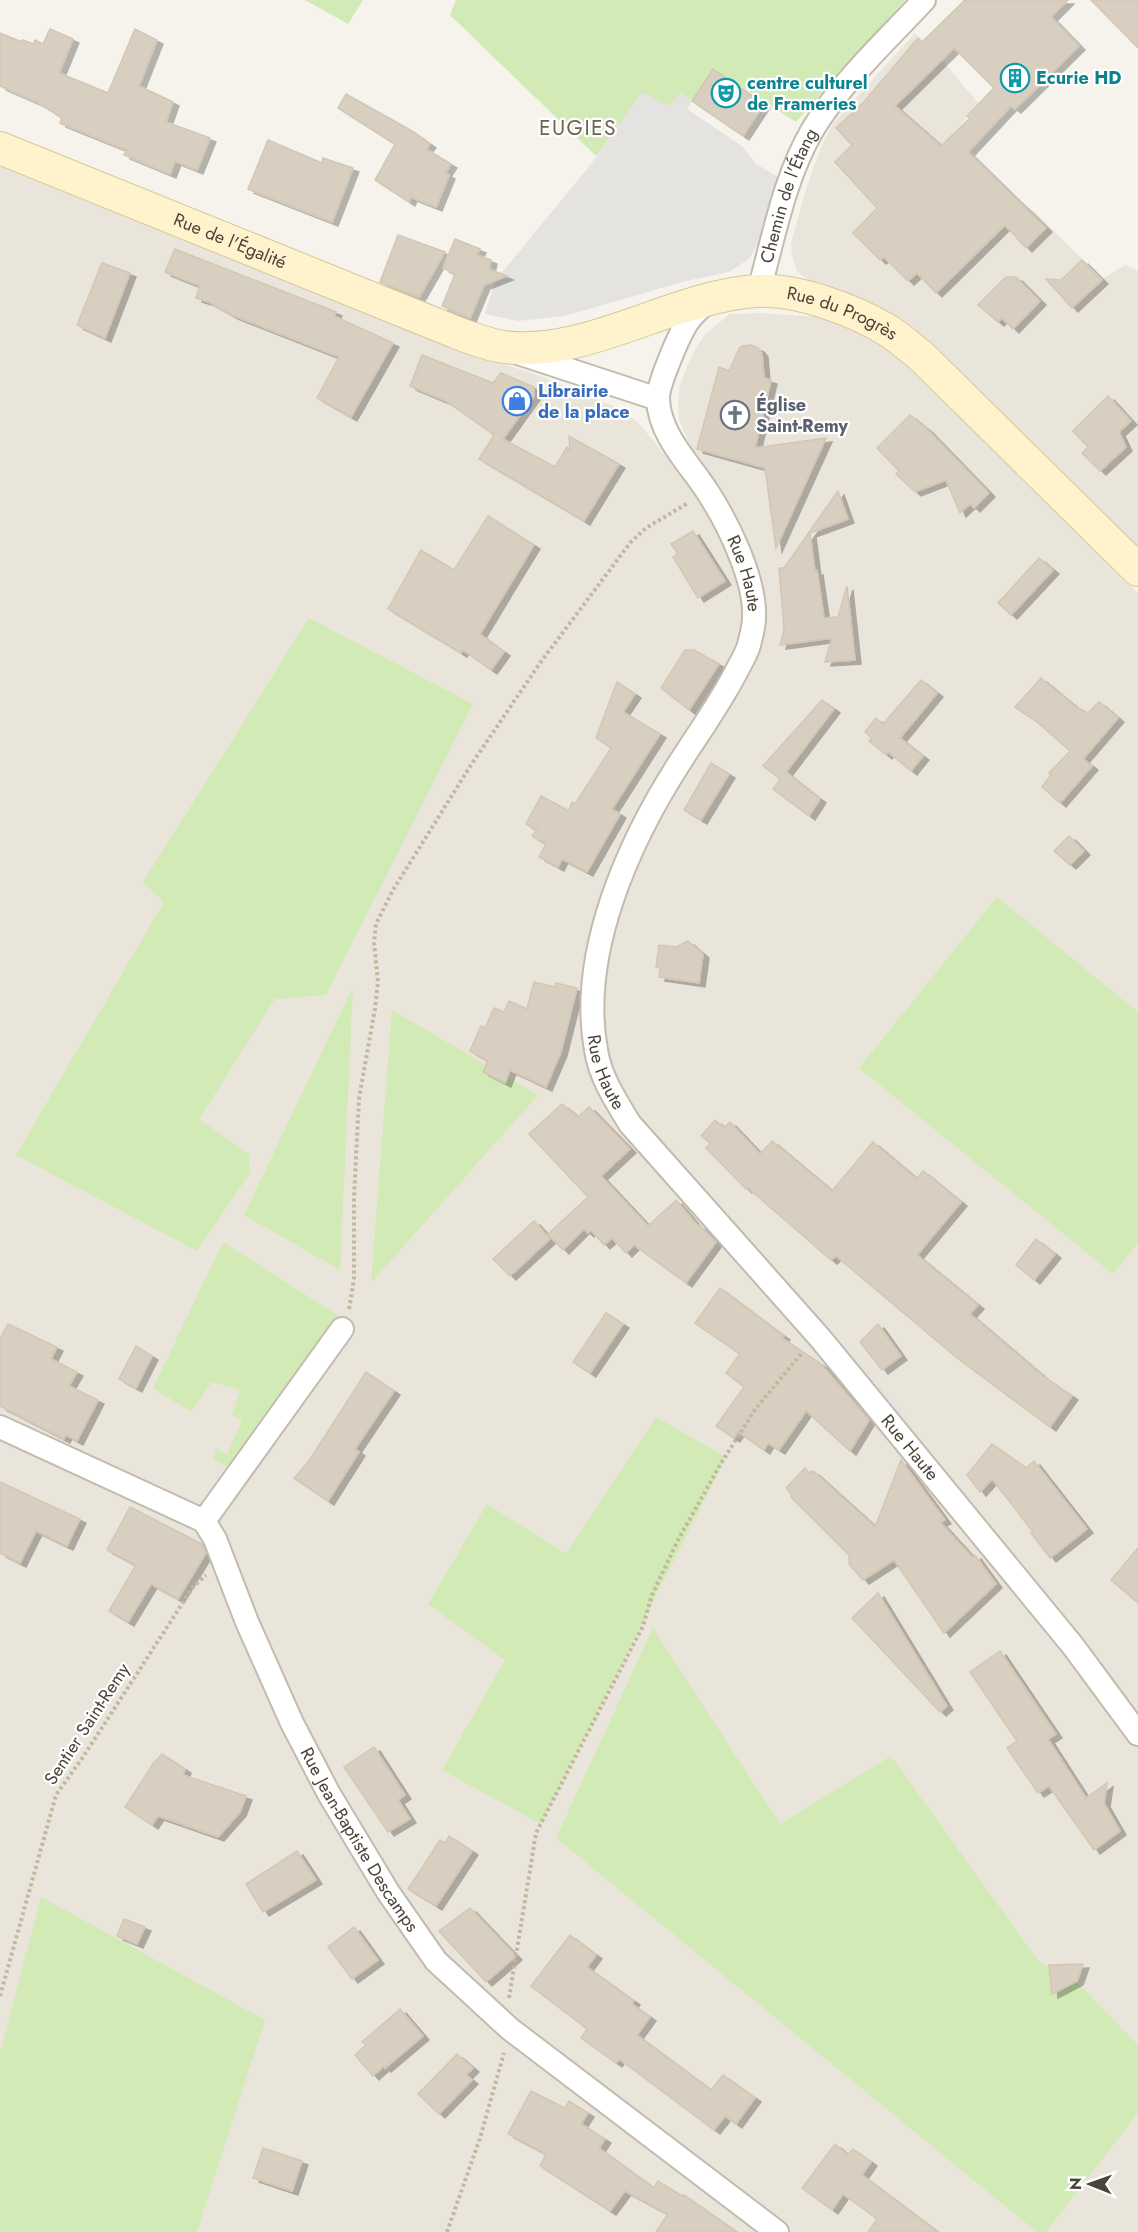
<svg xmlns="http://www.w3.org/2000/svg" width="1138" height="2232" font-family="Jost,sans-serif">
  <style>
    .residential { fill: #eae5da }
    .green { fill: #d2eab5 }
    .parking { fill: #e5e3e0 }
    .building { fill: #d8cfc1; stroke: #d3c7b4; stroke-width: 1.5; fill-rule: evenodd; filter: url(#shadow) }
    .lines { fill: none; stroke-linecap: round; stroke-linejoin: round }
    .street-casing { stroke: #c2bbae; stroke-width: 26 }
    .secondary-casing { stroke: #d6c79b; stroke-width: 34 }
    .path { stroke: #c4b79f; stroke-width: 4; stroke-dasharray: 3 3; stroke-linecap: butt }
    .street { stroke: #fff; stroke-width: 22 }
    .secondary { stroke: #fff3cd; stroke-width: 32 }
    .labels { text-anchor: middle; stroke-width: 4.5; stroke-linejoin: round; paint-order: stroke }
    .culture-label { font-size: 18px; font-weight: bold; fill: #0d838f; stroke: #fff; text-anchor: start }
    .street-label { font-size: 18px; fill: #4b4439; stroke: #fff }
    .shop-label { font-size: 18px; font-weight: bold; fill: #366cbe; stroke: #fff; text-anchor: start }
    .worship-label { font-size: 18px; font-weight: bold; fill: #5b616d; stroke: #fff; text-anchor: start }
    .quarter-label { font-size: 21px; letter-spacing: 1.5px; fill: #6e6250; stroke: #fff }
  </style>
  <defs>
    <filter id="shadow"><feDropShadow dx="6" dy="4" stdDeviation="0" flood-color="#0004"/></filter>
  </defs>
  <rect width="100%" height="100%" fill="#f6f3ec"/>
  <g class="residential">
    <path d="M 915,33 L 942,60 L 979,104 L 951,136 L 1024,206 L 1035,212 L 1102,279 L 1125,265 L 1138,271 L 1138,552 L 797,271 L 792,256 L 791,243 L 807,186 L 822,145 L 834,122 Z"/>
    <path d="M 0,162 L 446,346 L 538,375 L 615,407 L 638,422 L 665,455 L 692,450 L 679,420 L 678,402 L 680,384 L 692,355 L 705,334 L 730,314 L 760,313 L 817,317 L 857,332 L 896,355 L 930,386 L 1138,593 L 1138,2232 L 0,2232 Z"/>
  </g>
  <g class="green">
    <path d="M 305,0 L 363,0 L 348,24 Z"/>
    <path d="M 456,0 L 905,0 L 796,122 L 714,69 L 692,101 L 669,107 L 642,93 L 596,156 L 450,15 Z"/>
    <path d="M 309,618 L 473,704 L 326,995 L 275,999 L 199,1119 L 249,1154 L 250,1173 L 197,1251 L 16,1155 L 164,902 L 143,882 Z"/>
    <path d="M 997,897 L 1138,1012 L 1138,1243 L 1113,1274 L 859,1068 Z"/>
    <path d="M 353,987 L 340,1270 L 244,1215 Z"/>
    <path d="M 392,1010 L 538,1095 L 371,1283 Z"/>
    <path d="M 223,1242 L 345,1320 L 239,1473 L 213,1459 L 216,1448 L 227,1455 L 242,1420 L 232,1416 L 240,1390 L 212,1382 L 191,1412 L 153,1388 Z"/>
    <path d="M 656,1417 L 726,1457 L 541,1824 L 442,1770 L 505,1660 L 428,1604 L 487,1504 L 566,1554 Z"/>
    <path d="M 653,1628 L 780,1824 L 891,1756 L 1040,1963 L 1072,1977 L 1138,2045 L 1138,2113 L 1046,2232 L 1037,2232 L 556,1838 Z"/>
    <path d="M 41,1897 L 265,2020 L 197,2232 L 0,2232 L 0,2053 Z"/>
  </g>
  <g class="parking">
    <path d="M 642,92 L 669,106 L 682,92 L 692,101 L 687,109 L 742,146 L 756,164 L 778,177 L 759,242 L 749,259 L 729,272 L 686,281 L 565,316 L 518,321 L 485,314 L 495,281 L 591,164 Z"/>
    <path d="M 845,1344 L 905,1412 L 898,1416 L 840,1351 Z"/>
  </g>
  <g class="building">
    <path d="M 965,0 L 1068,0 L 1051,17 L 1079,46 L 1015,109 L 1011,106 L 968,152 L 1046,228 L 1026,248 L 1005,225 L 936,293 L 917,273 L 908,281 L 884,257 L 880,260 L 853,233 L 877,208 L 835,162 L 852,145 L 836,128 L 863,103 L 918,38 L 922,42 ZM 954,48 L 994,88 L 967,116 L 970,118 L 941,146 L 895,106 Z"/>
    <path d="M 1091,0 L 1138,0 L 1138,48 Z"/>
    <path d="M 50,29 L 73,39 L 59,73 L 108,93 L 135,29 L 157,40 L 139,86 L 173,102 L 166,122 L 210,138 L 197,170 L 175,161 L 170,174 L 124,155 L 127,150 L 60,123 L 62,118 L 39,103 L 0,86 L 0,33 L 22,42 L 23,40 L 33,44 L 35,40 L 43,44 Z"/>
    <path d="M 713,69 L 764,104 L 743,136 L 692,101 Z"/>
    <path d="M 346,94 L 412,131 L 430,144 L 426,149 L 451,164 L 445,173 L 449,175 L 436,207 L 411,197 L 409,202 L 375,180 L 395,144 L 338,108 Z"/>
    <path d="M 268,140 L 322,163 L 323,158 L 353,168 L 332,222 L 248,189 Z"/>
    <path d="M 398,235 L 445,252 L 419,297 L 380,282 Z"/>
    <path d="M 455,239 L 480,249 L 477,255 L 491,260 L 489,269 L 507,276 L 484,285 L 470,318 L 442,306 L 455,274 L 443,268 Z"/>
    <path d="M 175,249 L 336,312 L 334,316 L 393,343 L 351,417 L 317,398 L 339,357 L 232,315 L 209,302 L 196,298 L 200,286 L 165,272 Z"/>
    <path d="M 1082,260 L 1102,280 L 1072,308 L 1046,279 L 1061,280 Z"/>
    <path d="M 102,263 L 130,273 L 105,338 L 77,325 Z"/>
    <path d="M 1006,277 L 1016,277 L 1040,301 L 1013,329 L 1002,318 L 998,322 L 978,305 Z"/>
    <path d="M 751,345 L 758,348 L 762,353 L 764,378 L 771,380 L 755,448 L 826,438 L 776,548 L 765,468 L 697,449 L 719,367 L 729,371 L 739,349 L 742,346 Z"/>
    <path d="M 422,355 L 493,383 L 501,373 L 534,387 L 534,396 L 503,439 L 555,467 L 567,447 L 570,450 L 569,436 L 619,464 L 584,521 L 479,459 L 494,435 L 446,401 L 410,386 Z"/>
    <path d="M 1108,396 L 1131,421 L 1119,432 L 1126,447 L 1100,471 L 1082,453 L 1088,447 L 1073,431 Z"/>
    <path d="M 910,415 L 927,429 L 989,493 L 974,508 L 970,504 L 960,513 L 946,480 L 915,492 L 896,474 L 899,471 L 877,448 Z"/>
    <path d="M 838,491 L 848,519 L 810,533 L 815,572 L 817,571 L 824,618 L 838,617 L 847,586 L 855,660 L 825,662 L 832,638 L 780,645 L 784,630 L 779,568 L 784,568 Z"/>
    <path d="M 488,516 L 534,545 L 480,634 L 504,652 L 491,670 L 463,650 L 461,653 L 388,609 L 421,550 L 454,570 Z"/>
    <path d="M 693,531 L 725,581 L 698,598 L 673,557 L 678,554 L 671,544 Z"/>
    <path d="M 1039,558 L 1053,570 L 1011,615 L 998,603 Z"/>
    <path d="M 685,650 L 694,650 L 719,664 L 689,710 L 661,688 Z"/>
    <path d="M 1041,678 L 1076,707 L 1088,713 L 1099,702 L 1118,718 L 1083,759 L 1092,766 L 1060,803 L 1042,787 L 1051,775 L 1049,773 L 1070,751 L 1037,722 L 1015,707 Z"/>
    <path d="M 921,680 L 937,693 L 900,738 L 923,756 L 911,771 L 888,752 L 886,755 L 869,741 L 872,738 L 865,732 L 876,718 L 883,724 Z"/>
    <path d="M 617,682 L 635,694 L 623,712 L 660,734 L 612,809 L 620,814 L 587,872 L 562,859 L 558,867 L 539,857 L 546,844 L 532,836 L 537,830 L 526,824 L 541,796 L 569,811 L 572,802 L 575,804 L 611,748 L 596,738 Z"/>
    <path d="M 822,700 L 834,709 L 786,772 L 820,799 L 809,816 L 773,789 L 780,779 L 763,766 Z"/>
    <path d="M 711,763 L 729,774 L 701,820 L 684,810 Z"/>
    <path d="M 1069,836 L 1084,851 L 1070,865 L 1054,851 Z"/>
    <path d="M 688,941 L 703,954 L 699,983 L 659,977 L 660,967 L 656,967 L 659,945 L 676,947 Z"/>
    <path d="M 534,982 L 555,987 L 556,983 L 577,988 L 561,1052 L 546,1087 L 510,1070 L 505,1083 L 483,1072 L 488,1061 L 470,1051 L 481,1026 L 485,1028 L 494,1008 L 504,1012 L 509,1001 L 527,1009 Z"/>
    <path d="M 562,1104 L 578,1117 L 589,1107 L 630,1149 L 601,1176 L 648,1226 L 676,1200 L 698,1226 L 699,1225 L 716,1242 L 686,1283 L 634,1245 L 626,1253 L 612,1238 L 604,1245 L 591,1230 L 588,1233 L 584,1229 L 563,1250 L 548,1234 L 588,1197 L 529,1134 Z"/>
    <path d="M 715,1120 L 724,1128 L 730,1122 L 760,1154 L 772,1141 L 832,1191 L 873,1142 L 917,1179 L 923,1171 L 961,1202 L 917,1255 L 978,1305 L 970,1314 L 1043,1376 L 1072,1396 L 1050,1427 L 957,1358 L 836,1256 L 831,1260 L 748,1188 L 746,1189 L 706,1148 L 710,1143 L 701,1136 Z"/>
    <path d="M 534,1221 L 550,1239 L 510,1276 L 493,1259 Z"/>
    <path d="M 1036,1239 L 1055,1254 L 1034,1280 L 1016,1265 Z"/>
    <path d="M 720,1288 L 784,1336 L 782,1338 L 821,1364 L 869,1420 L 850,1451 L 806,1411 L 779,1450 L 768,1443 L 764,1450 L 738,1432 L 734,1438 L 716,1426 L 744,1387 L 726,1373 L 740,1354 L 695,1323 Z"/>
    <path d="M 606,1313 L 623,1324 L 590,1373 L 573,1362 Z"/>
    <path d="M 8,1324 L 57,1347 L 51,1359 L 77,1372 L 69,1386 L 98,1400 L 77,1441 L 66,1435 L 64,1439 L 0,1406 L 0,1339 Z"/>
    <path d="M 878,1324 L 901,1356 L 882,1370 L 860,1342 Z"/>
    <path d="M 136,1346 L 152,1356 L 136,1388 L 119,1379 Z"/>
    <path d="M 366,1372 L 394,1391 L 355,1449 L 359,1452 L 328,1501 L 294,1478 L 309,1461 Z"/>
    <path d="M 992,1444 L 1026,1468 L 1034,1461 L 1087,1529 L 1050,1558 L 1031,1533 L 1033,1532 L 992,1479 L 980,1492 L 967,1475 Z"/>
    <path d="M 901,1460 L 945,1520 L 940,1522 L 972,1557 L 975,1555 L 996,1584 L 944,1633 L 894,1560 L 863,1580 L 849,1564 L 849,1555 L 791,1497 L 792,1495 L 786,1488 L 805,1468 L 810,1474 L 813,1471 L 875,1527 Z"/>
    <path d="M 0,1482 L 80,1519 L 67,1546 L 36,1531 L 20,1563 L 0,1553 Z"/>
    <path d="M 130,1507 L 202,1544 L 206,1553 L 178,1599 L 151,1584 L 128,1622 L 109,1611 L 136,1565 L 107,1550 Z"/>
    <path d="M 1138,1548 L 1138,1603 L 1111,1580 Z"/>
    <path d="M 878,1593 L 947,1706 L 940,1712 L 852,1618 Z"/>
    <path d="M 1000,1651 L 1056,1734 L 1048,1739 L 1086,1798 L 1107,1783 L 1104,1803 L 1120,1831 L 1094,1850 L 1049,1786 L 1038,1793 L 1007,1748 L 1017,1741 L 970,1672 Z"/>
    <path d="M 374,1747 L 405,1795 L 398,1800 L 410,1819 L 388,1832 L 344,1767 Z"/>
    <path d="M 162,1754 L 185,1769 L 183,1775 L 246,1796 L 240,1812 L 218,1837 L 158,1816 L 152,1825 L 125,1807 L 153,1764 Z"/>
    <path d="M 449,1836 L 472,1851 L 436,1906 L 408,1889 L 440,1840 L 445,1843 Z"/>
    <path d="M 297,1851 L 316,1880 L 263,1912 L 246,1884 Z"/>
    <path d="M 470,1908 L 516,1956 L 486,1982 L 439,1931 Z"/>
    <path d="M 124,1919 L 145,1927 L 137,1944 L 117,1936 Z"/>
    <path d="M 354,1927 L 378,1960 L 352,1979 L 328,1947 Z"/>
    <path d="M 570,1935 L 596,1955 L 587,1967 L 634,2001 L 632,2004 L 650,2017 L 637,2035 L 711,2090 L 723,2075 L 755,2098 L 736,2124 L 725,2116 L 714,2130 L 619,2059 L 616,2063 L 581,2038 L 587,2029 L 531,1986 Z"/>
    <path d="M 1083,1964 L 1077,1981 L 1052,1994 L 1049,1965 Z"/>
    <path d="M 400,2009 L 423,2036 L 385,2068 L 384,2066 L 373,2076 L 355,2055 L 366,2045 L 362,2042 Z"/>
    <path d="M 457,2054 L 473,2068 L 466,2075 L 472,2080 L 439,2114 L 418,2094 Z"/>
    <path d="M 531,2091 L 565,2108 L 569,2101 L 588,2113 L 581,2124 L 605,2139 L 599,2148 L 654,2188 L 658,2181 L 682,2196 L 684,2195 L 737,2232 L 656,2232 L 668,2214 L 625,2191 L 610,2211 L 540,2166 L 546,2154 L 508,2134 Z"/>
    <path d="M 835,2144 L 848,2155 L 853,2149 L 871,2162 L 862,2175 L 938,2232 L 868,2232 L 877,2219 L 843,2194 L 832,2210 L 802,2188 Z"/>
    <path d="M 263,2148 L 302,2161 L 292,2191 L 253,2178 Z"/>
  </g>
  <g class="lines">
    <g class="street-casing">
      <g id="street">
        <path id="s1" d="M 759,290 C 774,237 784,178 813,129 C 842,81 886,41 924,0"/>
        <path id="s2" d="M 708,300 C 702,307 694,313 689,320 C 680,332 657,386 658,400 C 660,436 689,463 707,491 C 728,523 756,580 754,618 C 754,627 751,636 749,645 C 746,655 740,664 735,674 C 720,703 700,731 682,759 C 630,839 578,952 596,1050 C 600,1077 616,1101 630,1124 L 820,1338 L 1073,1646 L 1138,1734"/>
        <path d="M 518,353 L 658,399"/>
        <path id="s3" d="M 0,1427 L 204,1521 L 215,1539 L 247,1622 L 292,1723 L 329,1794 L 388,1892 L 436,1961 L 510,2029 L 777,2232"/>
        <path d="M 204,1521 L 342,1329"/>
      </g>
    </g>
    <g class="secondary-casing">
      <g id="secondary">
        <path id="s4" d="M 0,148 L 460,334 C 474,339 489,345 504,347 C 587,358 673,296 757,291 C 795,288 854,310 887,330 C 899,337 909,347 920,355 L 1138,570"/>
      </g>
    </g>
    <g class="path">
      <path d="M 349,1309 L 354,1279 L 354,1198 L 359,1098 L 375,1009 L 378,982 L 374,943 L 376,924 L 393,890 L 471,765 L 540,663 L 630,543 L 646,528 L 688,503"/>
      <path d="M 0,1996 L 56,1795 L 83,1757 L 193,1587 L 206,1575"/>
      <path d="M 509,1998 L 536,1833 L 643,1626 L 652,1595 L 678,1540 L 720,1465 L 756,1408 L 802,1353"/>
      <path d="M 447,2232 L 480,2138 L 504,2053"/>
    </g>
    <use href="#street" class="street"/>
    <use href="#secondary" class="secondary"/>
  </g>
  <defs>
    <g id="building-ring" transform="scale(1.5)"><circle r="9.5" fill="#fff" stroke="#0f9aa8" stroke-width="1.5"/><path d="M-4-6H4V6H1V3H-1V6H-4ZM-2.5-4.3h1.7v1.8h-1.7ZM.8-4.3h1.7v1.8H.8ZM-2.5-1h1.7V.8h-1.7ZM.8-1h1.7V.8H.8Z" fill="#0f9aa8"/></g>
    <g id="theatre-ring" transform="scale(1.5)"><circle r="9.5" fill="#fff" stroke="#0f9aa8" stroke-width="1.5"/><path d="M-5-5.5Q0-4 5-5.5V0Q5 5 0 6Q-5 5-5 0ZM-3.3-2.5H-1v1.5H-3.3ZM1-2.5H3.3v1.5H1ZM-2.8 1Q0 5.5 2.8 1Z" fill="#0f9aa8"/></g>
    <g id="shop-ring" transform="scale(1.5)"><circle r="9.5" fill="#fff" stroke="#3f7fe0" stroke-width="1.5"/><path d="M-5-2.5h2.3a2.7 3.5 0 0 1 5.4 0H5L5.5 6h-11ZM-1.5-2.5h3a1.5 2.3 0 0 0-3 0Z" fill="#3f7fe0"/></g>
    <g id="church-ring" transform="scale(1.5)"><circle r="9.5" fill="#fff" stroke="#6b7280" stroke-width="1.5"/><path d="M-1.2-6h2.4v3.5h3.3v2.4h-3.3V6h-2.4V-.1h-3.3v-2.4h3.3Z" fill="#6b7280"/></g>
  </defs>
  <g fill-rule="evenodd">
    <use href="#building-ring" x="1015" y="78"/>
    <use href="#theatre-ring" x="726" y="93"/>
    <use href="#shop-ring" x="517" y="401"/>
    <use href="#church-ring" x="735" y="415"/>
  </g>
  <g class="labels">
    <g class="culture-label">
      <text x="1036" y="84">Ecurie HD</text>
      <text x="747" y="89">centre culturel<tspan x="747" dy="21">de Frameries</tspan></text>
    </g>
    <g class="street-label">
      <text dy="6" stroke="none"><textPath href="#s1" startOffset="99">Chemin de l'Étang</textPath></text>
      <text dy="6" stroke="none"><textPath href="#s4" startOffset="248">Rue de l'Égalité</textPath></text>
      <text dy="6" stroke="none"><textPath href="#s4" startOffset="892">Rue du Progrès</textPath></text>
      <text dy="6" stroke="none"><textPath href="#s2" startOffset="310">Rue Haute</textPath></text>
      <text dy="6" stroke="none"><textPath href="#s2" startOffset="850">Rue Haute</textPath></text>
      <text dy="6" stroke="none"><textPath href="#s2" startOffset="1336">Rue Haute</textPath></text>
      <text transform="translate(87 1724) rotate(-57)" y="6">Sentier Saint-Remy</text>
      <text dy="6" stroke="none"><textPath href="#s3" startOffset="580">Rue Jean-Baptiste Descamps</textPath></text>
    </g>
    <g class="shop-label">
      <text x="538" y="397">Librairie<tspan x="538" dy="21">de la place</tspan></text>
    </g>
    <g class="worship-label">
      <text x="756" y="411">Église<tspan x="756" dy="21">Saint-Remy</tspan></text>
    </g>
    <g class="quarter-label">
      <text x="578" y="135">EUGIES</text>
    </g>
  </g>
  <g transform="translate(1090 2184) rotate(271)" stroke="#ffffff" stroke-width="4.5" paint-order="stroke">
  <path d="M0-4.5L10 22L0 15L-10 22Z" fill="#4b4439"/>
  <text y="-9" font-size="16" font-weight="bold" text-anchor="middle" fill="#4b4439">N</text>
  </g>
</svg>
